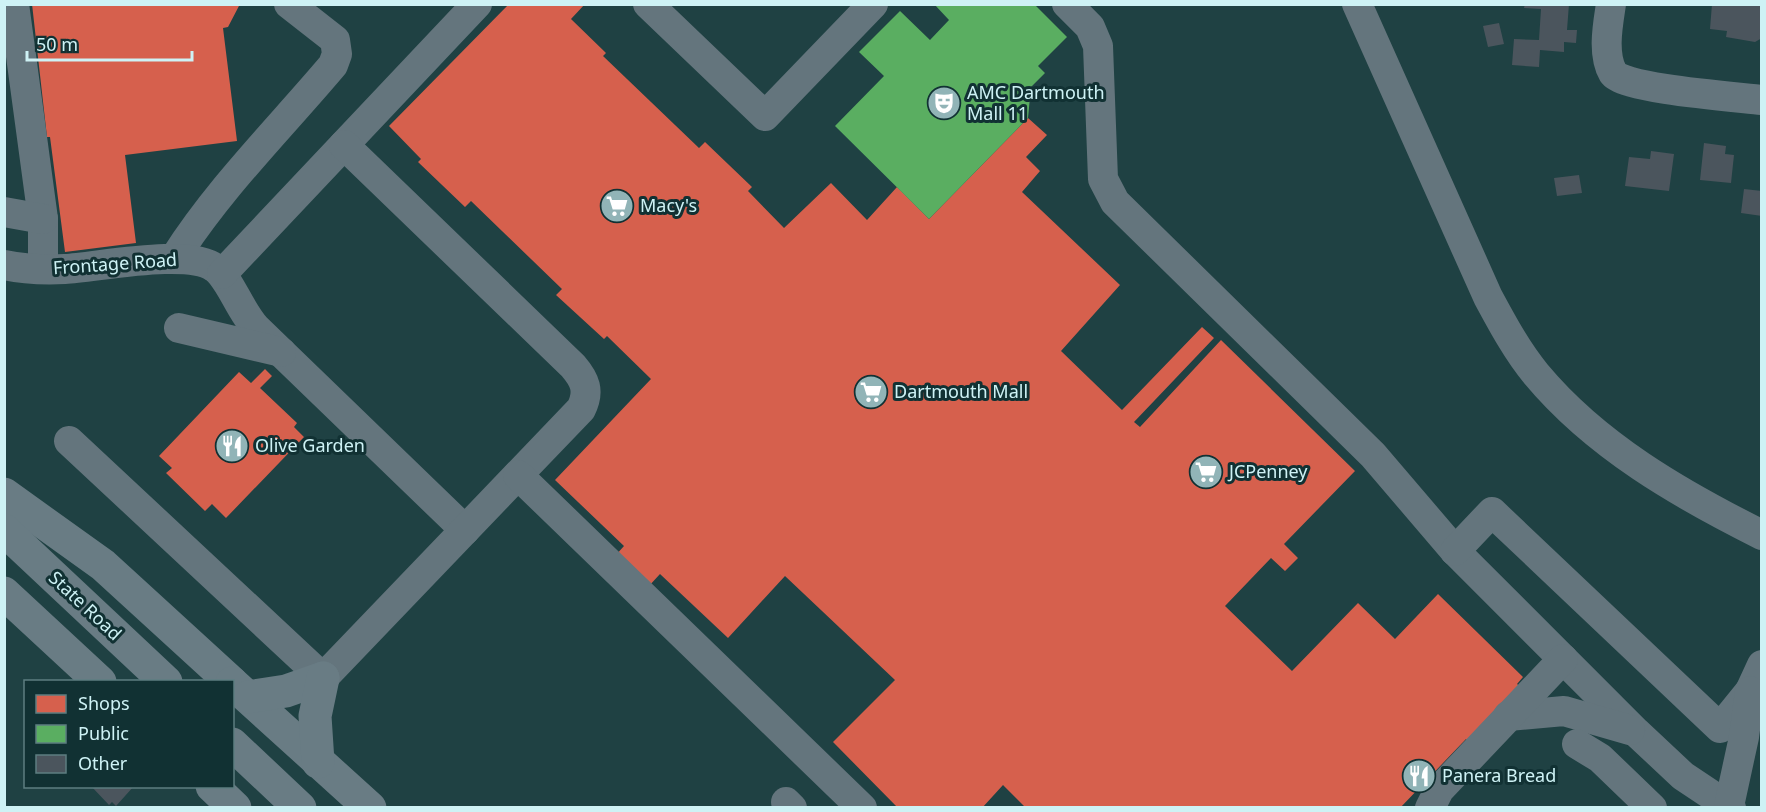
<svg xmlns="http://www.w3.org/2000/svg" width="1766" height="812" font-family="'Noto Sans',sans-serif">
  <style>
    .shops { fill: #d6604d }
    .public { fill: #5aae61 }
    .building { fill: #4b555d }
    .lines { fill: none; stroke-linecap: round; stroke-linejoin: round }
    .minor { stroke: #64757d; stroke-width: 30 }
    .major { stroke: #697c84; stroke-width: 33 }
    .labels { text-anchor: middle; stroke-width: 6; stroke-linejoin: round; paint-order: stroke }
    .poi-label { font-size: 18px; fill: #cef2f5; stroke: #113133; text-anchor: start }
    .street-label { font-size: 18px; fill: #cef2f5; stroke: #113133 }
  </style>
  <rect width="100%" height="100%" fill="#1f4143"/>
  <g class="shops">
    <path d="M 32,4 L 240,4 L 228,27 L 223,28 L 237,141 L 125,155 L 136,243 L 65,252 L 50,137 L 47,137 Z"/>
    <path d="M 509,4 L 585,4 L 571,19 L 606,53 L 603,56 L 699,148 L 705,142 L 752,187 L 748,191 L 784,228 L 831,183 L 867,220 L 897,187 L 929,219 L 1028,118 L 1047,135 L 1026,157 L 1040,171 L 1022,192 L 1120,285 L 1061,351 L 1122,410 L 1202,327 L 1214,338 L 1134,422 L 1140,427 L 1221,340 L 1355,471 L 1284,544 L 1298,558 L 1285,571 L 1271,558 L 1225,606 L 1292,671 L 1358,603 L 1395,639 L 1438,594 L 1523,677 L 1517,684 L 1527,692 L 1474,747 L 1466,739 L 1400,808 L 1026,808 L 1003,785 L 982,808 L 898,808 L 833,742 L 895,680 L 785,576 L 728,638 L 660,574 L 648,587 L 615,556 L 624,546 L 555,480 L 651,379 L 607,336 L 604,339 L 556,295 L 562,289 L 471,201 L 465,207 L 418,162 L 421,159 L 389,126 Z"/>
    <path d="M 265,369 L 272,376 L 260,388 L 297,423 L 294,427 L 304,437 L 226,518 L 212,504 L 205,511 L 166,473 L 172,468 L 159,456 L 239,372 L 251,383 Z"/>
  </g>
  <path class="public" d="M 934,4 L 1034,4 L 1067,37 L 1038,66 L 1045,73 L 1031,87 L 1028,118 L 929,219 L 835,126 L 884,76 L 859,52 L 900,11 L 930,40 L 949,20 Z"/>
  <g class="building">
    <path d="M 1525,4 L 1569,4 L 1567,30 L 1577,30 L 1576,43 L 1564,42 L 1564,52 L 1540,50 L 1539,67 L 1512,65 L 1514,39 L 1539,40 L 1541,9 L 1524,8 Z"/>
    <path d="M 1712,4 L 1762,4 L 1762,38 L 1755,42 L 1726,37 L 1727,31 L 1710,29 Z"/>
    <path d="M 1499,23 L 1504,44 L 1488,47 L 1483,26 Z"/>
    <path d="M 1704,143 L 1726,146 L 1725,154 L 1734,155 L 1731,183 L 1700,180 Z"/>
    <path d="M 1651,151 L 1674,154 L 1669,191 L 1625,186 L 1629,157 L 1650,159 Z"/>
    <path d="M 1579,175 L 1582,193 L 1557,196 L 1554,178 Z"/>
    <path d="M 1744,189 L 1762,191 L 1762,216 L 1741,213 Z"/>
    <path d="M 91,786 L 134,786 L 116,806 L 112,802 L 109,805 Z"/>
  </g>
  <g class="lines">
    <g class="minor">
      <path d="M 14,4 L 43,219 L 43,268"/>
      <path d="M 648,4 L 765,116 L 873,4"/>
      <path d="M 1067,4 L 1090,27 L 1098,46 L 1103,179 L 1115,202 L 1373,455 L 1455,551 L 1636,732 L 1683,776 L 1731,808"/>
      <path d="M 1357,4 L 1488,297 C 1502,323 1517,351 1536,374 C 1596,446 1680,494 1762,535"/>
      <path d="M 1611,4 C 1608,24 1602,54 1613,73 C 1623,89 1738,97 1762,100"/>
      <path d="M 4,212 L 43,219"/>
      <path d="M 174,259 C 219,188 279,129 333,65 L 337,54 L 335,40 L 289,4"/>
      <path d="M 4,265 C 23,269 45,270 65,269 C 99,267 189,248 215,268 C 230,279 240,311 256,328 L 465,530"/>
      <path d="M 222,274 L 477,4"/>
      <path d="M 179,328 L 281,352"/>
      <path d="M 69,441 L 323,678 L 581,409 C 590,391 585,380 573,366 L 344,145"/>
      <path d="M 518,475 L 862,808"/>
      <path d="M 1455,551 L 1492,512 L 1720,728 L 1750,691 L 1762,665"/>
      <path d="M 1508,716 L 1564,711 L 1630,730"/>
      <path d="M 1577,744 L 1600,758 L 1652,808"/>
      <path d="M 786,802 L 792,808"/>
      <path d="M 1729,806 L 1744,737 L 1750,691"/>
      <path d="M 1430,808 L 1439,790 L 1563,659"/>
    </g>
    <g class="major">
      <path d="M 4,494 L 103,565 L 231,682"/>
      <path d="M 4,530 L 166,682"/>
      <path d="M 4,593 L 100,682"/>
      <path d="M 232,683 L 370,808"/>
      <path d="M 248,697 L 286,691 L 323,678"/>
      <path d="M 232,744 L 300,808"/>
      <path d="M 318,762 L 315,716 L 323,678"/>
      <path d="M 212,786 L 235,808"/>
    </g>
  </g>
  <defs>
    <g id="theatre-disc" transform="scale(1.725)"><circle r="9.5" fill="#91b4b7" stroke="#113133"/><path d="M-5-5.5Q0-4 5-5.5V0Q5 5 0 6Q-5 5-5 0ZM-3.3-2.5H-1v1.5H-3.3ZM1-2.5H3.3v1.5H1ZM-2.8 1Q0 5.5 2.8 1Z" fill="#fff"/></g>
    <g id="supermarket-disc" transform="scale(1.725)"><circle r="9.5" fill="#91b4b7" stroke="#113133"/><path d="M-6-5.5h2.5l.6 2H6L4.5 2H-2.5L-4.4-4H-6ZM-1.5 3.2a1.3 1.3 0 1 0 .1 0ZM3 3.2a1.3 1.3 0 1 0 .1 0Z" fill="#fff"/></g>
    <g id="restaurant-disc" transform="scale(1.725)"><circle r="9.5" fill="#91b4b7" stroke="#113133"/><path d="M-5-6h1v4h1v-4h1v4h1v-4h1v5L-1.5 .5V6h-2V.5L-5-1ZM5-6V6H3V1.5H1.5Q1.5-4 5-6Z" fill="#fff"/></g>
  </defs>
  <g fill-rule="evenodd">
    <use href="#theatre-disc" x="944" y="103"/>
    <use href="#supermarket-disc" x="617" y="206"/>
    <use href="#supermarket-disc" x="871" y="392"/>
    <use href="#restaurant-disc" x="232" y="446"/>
    <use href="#supermarket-disc" x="1206" y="472"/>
    <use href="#restaurant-disc" x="1419" y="776"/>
  </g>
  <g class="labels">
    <g class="poi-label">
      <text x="967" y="99">AMC Dartmouth<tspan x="967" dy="21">Mall 11</tspan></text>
      <text x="640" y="212">Macy's</text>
      <text x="894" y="398">Dartmouth Mall</text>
      <text x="255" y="452">Olive Garden</text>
      <text x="1229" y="478">JCPenney</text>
      <text x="1442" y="782">Panera Bread</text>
    </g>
    <g class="street-label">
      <text transform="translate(115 264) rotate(-4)" y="6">Frontage Road</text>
      <text transform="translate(85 606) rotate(43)" y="6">State Road</text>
    </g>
  </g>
  <rect width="1766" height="812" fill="none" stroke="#cef2f5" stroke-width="12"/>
  <rect x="24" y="680" width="210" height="108" fill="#113133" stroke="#5d7e81" stroke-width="1.5"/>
  <rect x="36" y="695" width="30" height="18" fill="#d6604d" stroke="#5d7e81" stroke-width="1.5"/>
  <text x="78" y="710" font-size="18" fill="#cef2f5">Shops</text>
  <rect x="36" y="725" width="30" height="18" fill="#5aae61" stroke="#5d7e81" stroke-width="1.5"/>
  <text x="78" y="740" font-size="18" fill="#cef2f5">Public</text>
  <rect x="36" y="755" width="30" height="18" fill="#4b555d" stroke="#5d7e81" stroke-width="1.5"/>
  <text x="78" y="770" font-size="18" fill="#cef2f5">Other</text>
  <path d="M27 51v9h165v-9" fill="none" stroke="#cef2f5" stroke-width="3"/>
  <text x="36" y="51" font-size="18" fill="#cef2f5" stroke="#113133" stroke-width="4.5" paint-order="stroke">50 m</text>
</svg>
